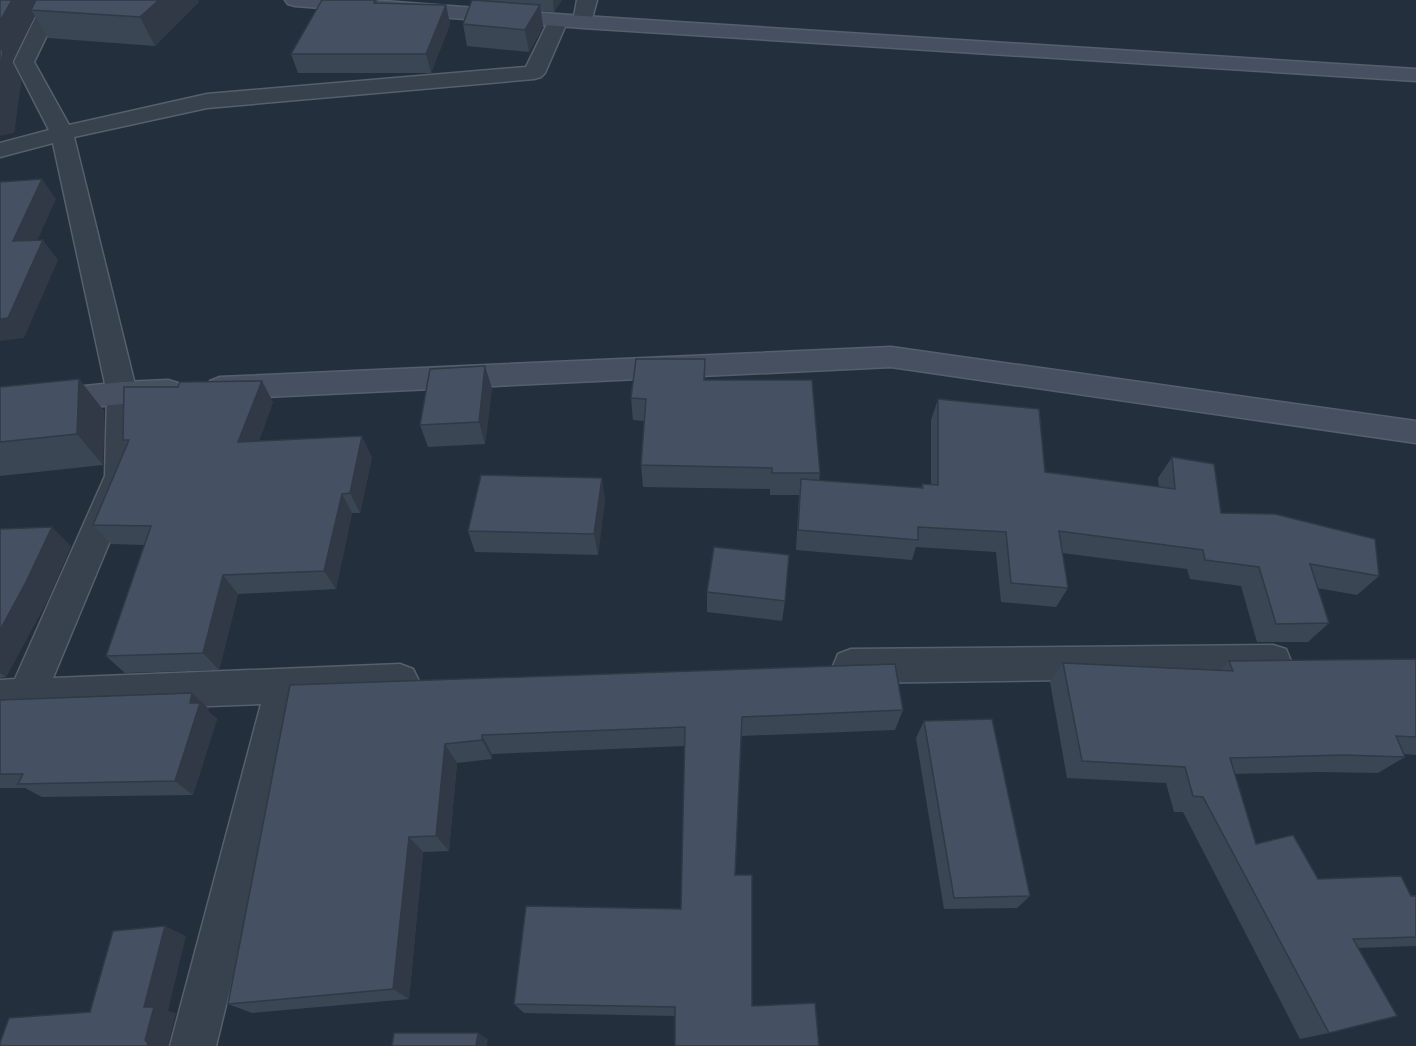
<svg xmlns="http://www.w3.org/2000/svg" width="1416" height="1046" font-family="'Roboto Condensed',sans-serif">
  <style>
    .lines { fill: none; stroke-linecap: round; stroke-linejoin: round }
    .street-casing { stroke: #565f6c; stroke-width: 3 }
    .secondary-casing { stroke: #565f6c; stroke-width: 3 }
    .street { fill: #38414e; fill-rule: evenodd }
    .secondary { fill: #465061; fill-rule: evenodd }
    .wall { fill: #3b4654 }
    .shaded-wall { fill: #303945 }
    .building { fill: #455162; stroke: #303945; stroke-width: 1.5 }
  </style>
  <rect width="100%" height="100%" fill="#242f3e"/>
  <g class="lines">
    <g class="street-casing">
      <g id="street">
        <path d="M 44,0 L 64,0 L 34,62 L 69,125 L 207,94 L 526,67 L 551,16 L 565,16 L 568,20 L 545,73 L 541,77 L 534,79 L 207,108 L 74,137 L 137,393 L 137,476 L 53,678 L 400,664 L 413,669 L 419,681 L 413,693 L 400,698 L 300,702 L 216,1046 L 170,1046 L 261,704 L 0,714 L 0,680 L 15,679 L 105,476 L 107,393 L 53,143 L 0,157 L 0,143 L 49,130 L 14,62 Z"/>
        <path d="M 577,0 L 597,0 L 590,26 L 576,26 L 573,22 Z"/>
        <path d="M 1273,645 L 1286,649 L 1291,661 L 1286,673 L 1273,677 L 851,683 L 838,678 L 833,666 L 838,654 L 851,649 Z"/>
      </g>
    </g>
    <g class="secondary-casing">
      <g id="secondary">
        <path d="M 285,0 L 370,0 L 583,16 L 1416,69 L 1416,81 L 583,28 L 295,6 L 288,4 Z"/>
        <path d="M 891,347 L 1416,421 L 1416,443 L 891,367 L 220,399 L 210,395 L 205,388 L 210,381 L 220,377 Z"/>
        <path d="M 168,380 L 178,383 L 183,391 L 178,399 L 168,402 L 122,404 L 0,417 L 0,395 L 122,382 Z"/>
      </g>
    </g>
    <use href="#street" class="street"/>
    <use href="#secondary" class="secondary"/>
  </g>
  <g class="wall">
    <path d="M 0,0 L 198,0 L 199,2 L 155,46 L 48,38 L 35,16 L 12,61 L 21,81 L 14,133 Z"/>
    <path d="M 322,0 L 377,0 L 378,3 L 446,5 L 450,24 L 431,73 L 298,73 L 291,54 Z"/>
    <path d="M 482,0 L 562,0 L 554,12 L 541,11 L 543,27 L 529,52 L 467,46 L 463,24 L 482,1 Z"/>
    <path d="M 705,359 L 705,380 L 820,473 L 819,481 L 921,488 L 922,484 L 931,485 L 931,420 L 938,399 L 1045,472 L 1159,487 L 1158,478 L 1172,457 L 1221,513 L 1379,576 L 1357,595 L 1317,588 L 1329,623 L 1308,642 L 1257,642 L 1241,586 L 1190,579 L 1187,569 L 1062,553 L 1068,588 L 1056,607 L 1001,602 L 996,552 L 916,547 L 912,560 L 796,550 L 799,495 L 770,495 L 770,489 L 643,487 L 641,465 L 644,421 L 633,420 L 631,398 Z"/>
    <path d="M 79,379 L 104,411 L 103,465 L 0,476 L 0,387 Z"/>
    <path d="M 492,388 L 485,444 L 428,447 L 420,425 Z"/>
    <path d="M 273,402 L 259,441 L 372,457 L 360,513 L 352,513 L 336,589 L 238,594 L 219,670 L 125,673 L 106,656 L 144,545 L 111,544 L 93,525 L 127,445 L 123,440 Z"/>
    <path d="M 605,499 L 598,555 L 475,552 L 468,531 Z"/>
    <path d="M 0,529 L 71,546 L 47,601 L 6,677 L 0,678 Z"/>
    <path d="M 707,592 L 785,601 L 782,621 L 707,612 Z"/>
    <path d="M 1416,659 L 1416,755 L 1404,754 L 1405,757 L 1378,773 L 1318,772 L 1234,774 L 1256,844 L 1318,879 L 1416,896 L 1416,946 L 1358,948 L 1329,1033 L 1300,1039 L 1183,812 L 1174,812 L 1166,783 L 1067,778 L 1050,682 L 1063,663 L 1220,670 L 1229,661 Z"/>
    <path d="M 290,685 L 903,710 L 895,730 L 741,736 L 675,1016 L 524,1013 L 514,1004 L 681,909 L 685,746 L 492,754 L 492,759 L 457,763 L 449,851 L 423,852 L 409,999 L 252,1013 L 228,1004 Z"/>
    <path d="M 0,700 L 209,709 L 208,711 L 217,719 L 193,795 L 42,797 L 25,788 L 0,788 Z"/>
    <path d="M 924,721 L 1030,896 L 1017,908 L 944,909 L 916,738 Z"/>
  </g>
  <g class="shaded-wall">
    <path d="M 12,0 L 43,0 L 31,10 L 35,16 L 12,61 L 21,81 L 14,133 L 0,136 L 0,21 Z"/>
    <path d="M 159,0 L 198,0 L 199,2 L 155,46 L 140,17 Z"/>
    <path d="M 553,0 L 562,0 L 554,12 Z"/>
    <path d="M 446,5 L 450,24 L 431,73 L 426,54 Z"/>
    <path d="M 540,5 L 543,27 L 529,52 L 525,30 Z"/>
    <path d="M 42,179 L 56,199 L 28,261 L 13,241 Z"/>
    <path d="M 43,240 L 58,260 L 24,338 L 0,341 L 0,319 Z"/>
    <path d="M 485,366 L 492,388 L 485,444 L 479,422 Z"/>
    <path d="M 79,379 L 104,411 L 103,465 L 77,434 Z"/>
    <path d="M 262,381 L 273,402 L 251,463 L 238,442 Z"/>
    <path d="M 362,436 L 372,457 L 360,513 L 350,493 Z"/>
    <path d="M 602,478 L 605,499 L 598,555 L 594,534 Z"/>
    <path d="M 342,494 L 352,513 L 336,589 L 324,571 Z"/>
    <path d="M 52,527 L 71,546 L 47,601 L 6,677 L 0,673 L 0,630 Z"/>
    <path d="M 223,575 L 238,594 L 219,670 L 203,653 Z"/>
    <path d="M 192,693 L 209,709 L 208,711 L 217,719 L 193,795 L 175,781 Z"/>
    <path d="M 482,735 L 492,754 L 492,759 L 482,740 Z"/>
    <path d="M 445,744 L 457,763 L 449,851 L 436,836 Z"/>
    <path d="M 409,837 L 423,852 L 409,999 L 393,989 Z"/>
    <path d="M 165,926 L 186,936 L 168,1011 L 176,1013 L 168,1046 L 147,1046 L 145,1040 L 144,1007 Z"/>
    <path d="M 478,1033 L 488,1039 L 487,1046 L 476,1046 Z"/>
  </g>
  <g class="building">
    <path d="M 0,0 L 12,0 L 0,21 Z"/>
    <path d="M 36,0 L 159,0 L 140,17 L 31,10 Z"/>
    <path d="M 322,0 L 375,0 L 374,3 L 446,5 L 426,54 L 291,54 Z"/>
    <path d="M 472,0 L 540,5 L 525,30 L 463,24 Z"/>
    <path d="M 0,45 L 3,52 L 0,70 Z"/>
    <path d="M 42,179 L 13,241 L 43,240 L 8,318 L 0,319 L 0,182 Z"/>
    <path d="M 636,359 L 705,359 L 704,380 L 812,380 L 820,473 L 772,473 L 772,468 L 641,465 L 646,399 L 631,398 Z"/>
    <path d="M 485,366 L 479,422 L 420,425 L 430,369 Z"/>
    <path d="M 79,379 L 77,434 L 0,442 L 0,387 Z"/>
    <path d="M 262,381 L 238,442 L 362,436 L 350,493 L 342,494 L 324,571 L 223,575 L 203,653 L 106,656 L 151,526 L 93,525 L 129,440 L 123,440 L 124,387 L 178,387 L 180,382 L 185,382 Z"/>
    <path d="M 938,399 L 1039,409 L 1045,472 L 1175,489 L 1172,457 L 1214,464 L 1221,513 L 1275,514 L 1375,539 L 1379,576 L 1310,564 L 1329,623 L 1276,624 L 1259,567 L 1205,560 L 1203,550 L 1059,531 L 1068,588 L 1011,583 L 1006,532 L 918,527 L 918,540 L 798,530 L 801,479 L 923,488 L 922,484 L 938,485 Z"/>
    <path d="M 481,475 L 602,478 L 594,534 L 468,531 Z"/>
    <path d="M 52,527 L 26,582 L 0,630 L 0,529 Z"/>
    <path d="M 714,547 L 789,555 L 785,601 L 707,592 Z"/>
    <path d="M 1416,659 L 1416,737 L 1396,736 L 1405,757 L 1343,755 L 1230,758 L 1256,844 L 1293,835 L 1318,879 L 1401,876 L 1411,896 L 1416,896 L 1416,937 L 1353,939 L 1397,1016 L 1329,1033 L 1203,797 L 1193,796 L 1185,767 L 1082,761 L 1063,663 L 1233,671 L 1229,661 Z"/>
    <path d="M 895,664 L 903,710 L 742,717 L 735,875 L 752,875 L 752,1006 L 815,1003 L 819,1046 L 675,1046 L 675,1007 L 514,1004 L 526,906 L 681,909 L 685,727 L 482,735 L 482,740 L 445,744 L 436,836 L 409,837 L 393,989 L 228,1004 L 290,685 Z"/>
    <path d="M 192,693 L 190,703 L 200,703 L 175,781 L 18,784 L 23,774 L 0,774 L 0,700 Z"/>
    <path d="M 992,719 L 1030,896 L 954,898 L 924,721 Z"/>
    <path d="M 165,926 L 144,1007 L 154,1007 L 145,1040 L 148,1043 L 147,1046 L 0,1046 L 0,1043 L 9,1018 L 90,1012 L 113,931 Z"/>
    <path d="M 394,1033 L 478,1033 L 476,1046 L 392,1046 Z"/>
  </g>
</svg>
